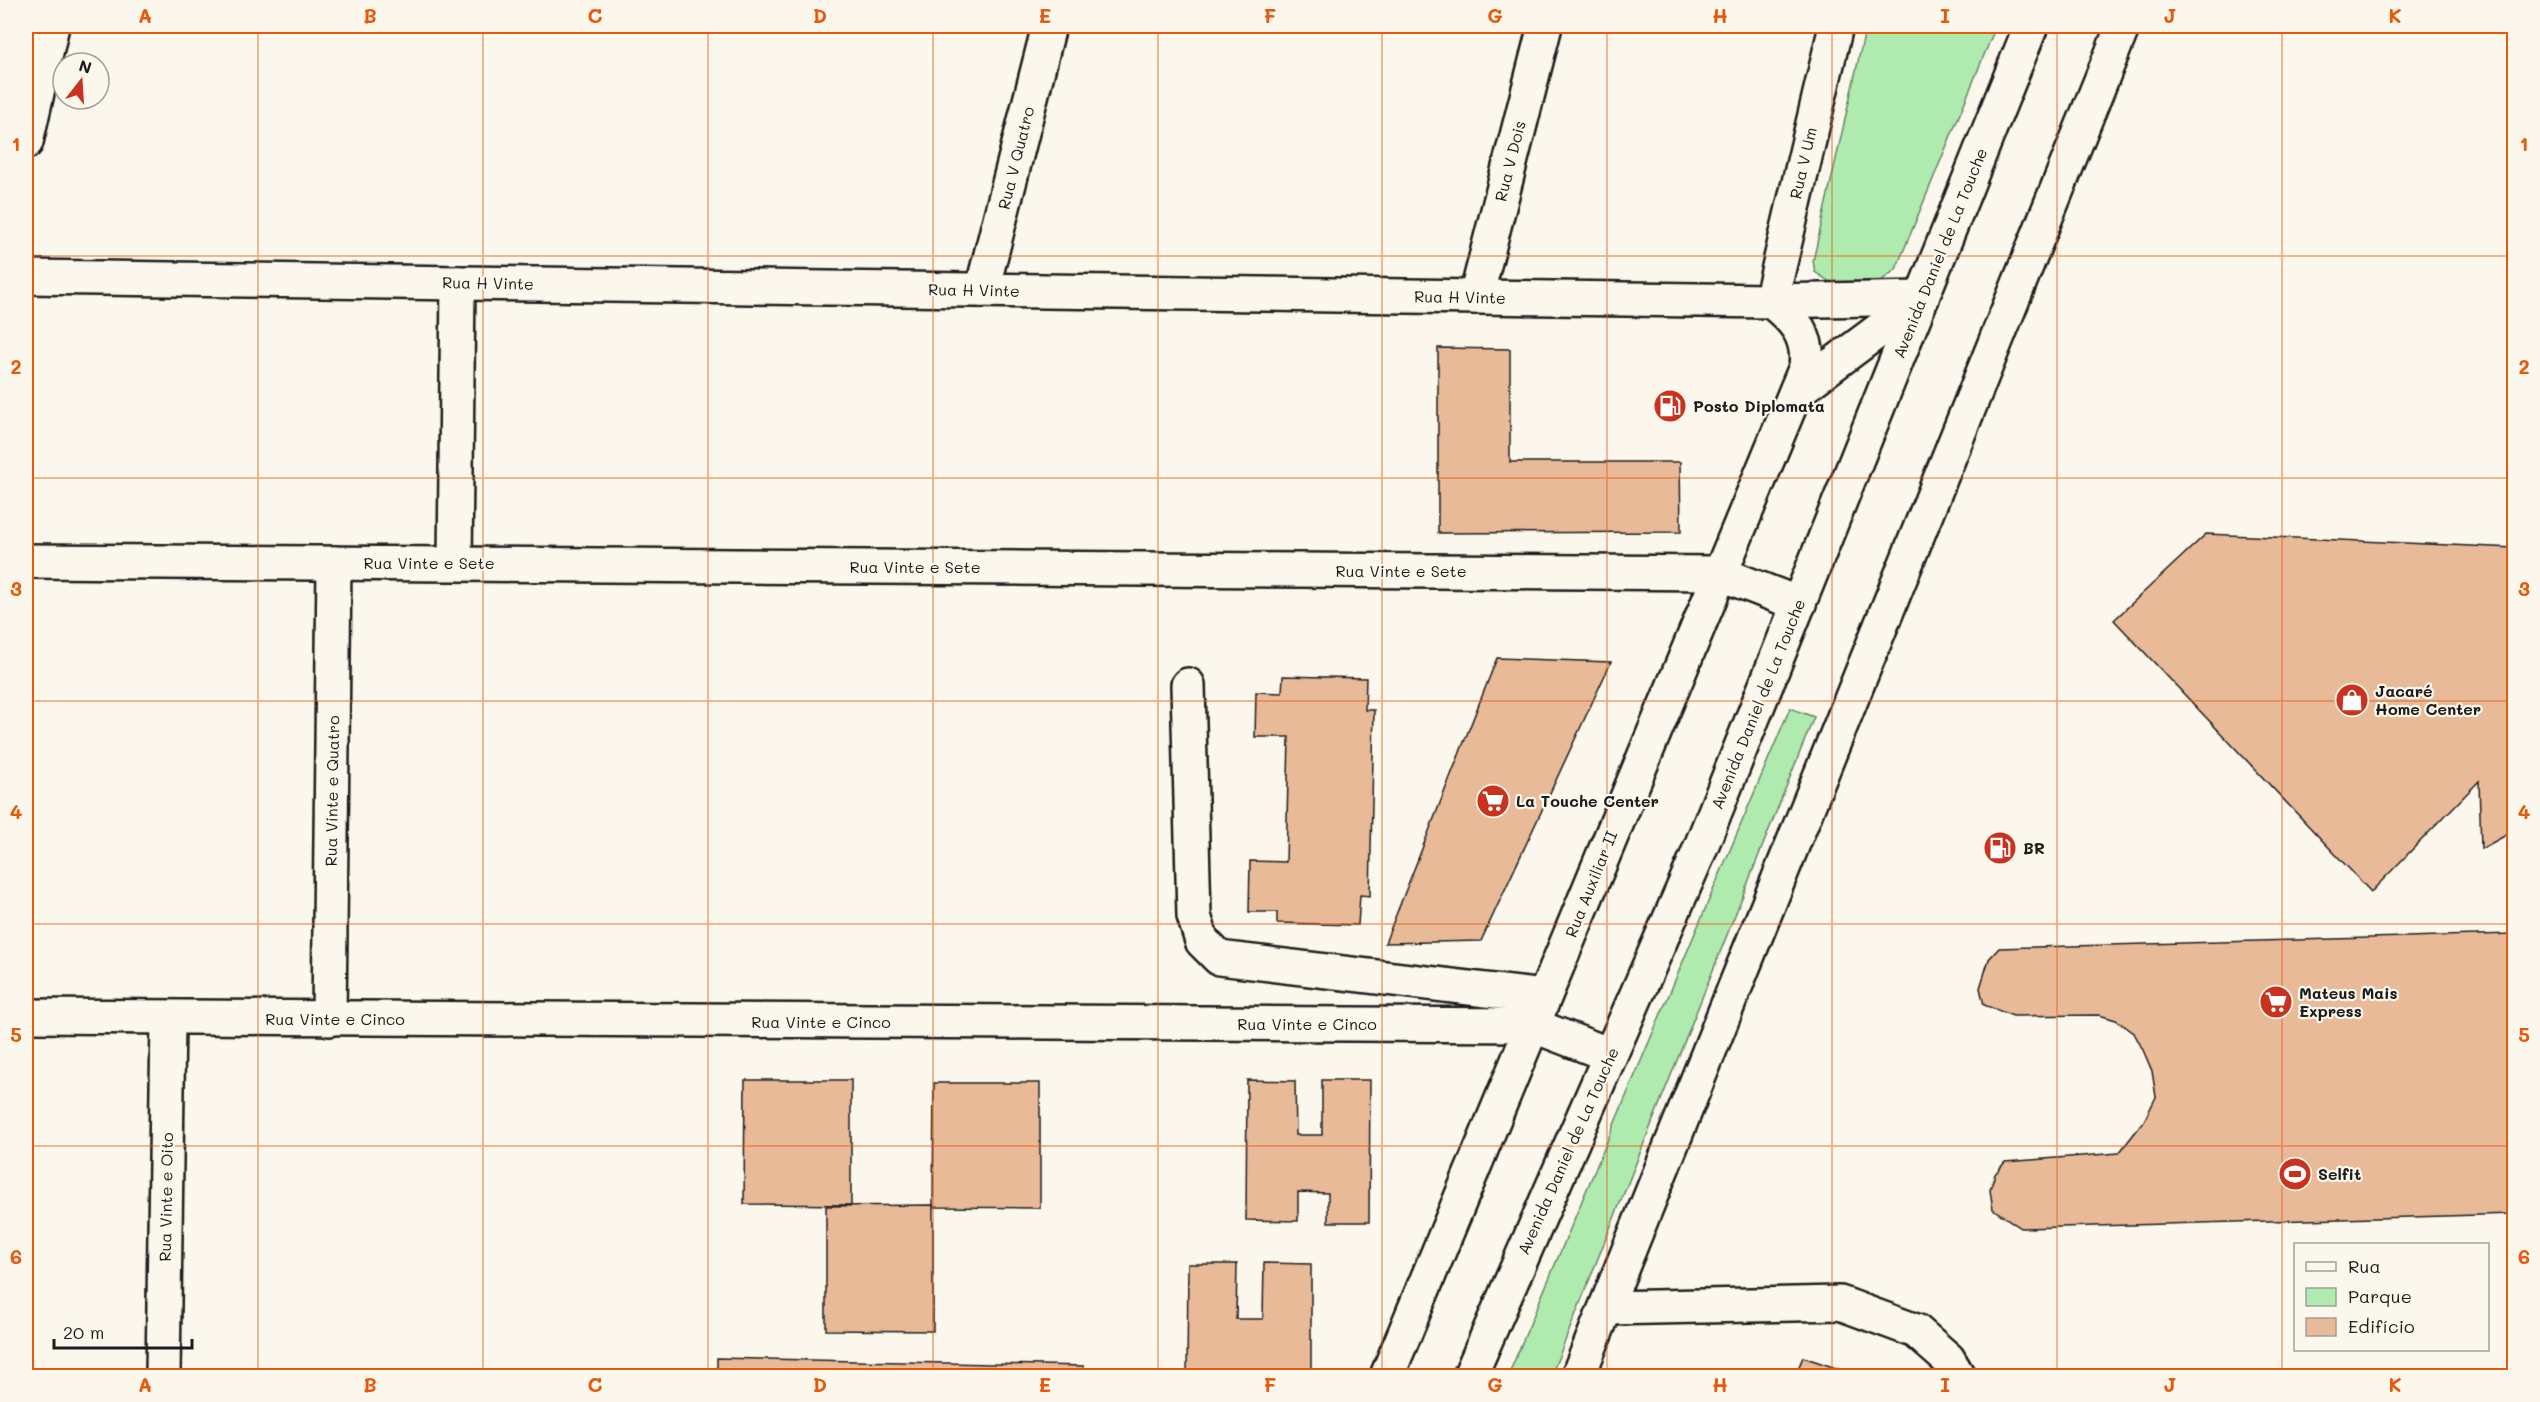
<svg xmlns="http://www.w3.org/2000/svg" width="2540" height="1402" font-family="Mali,sans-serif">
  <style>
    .green { fill: #afeaaf; stroke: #668366; stroke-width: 1.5 }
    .building { fill: #e8ba98; stroke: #1c1c1c; stroke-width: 1.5 }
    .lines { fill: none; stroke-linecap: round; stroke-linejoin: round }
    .minor-casing { stroke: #1c1c1c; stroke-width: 38 }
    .major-casing { stroke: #1c1c1c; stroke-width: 38 }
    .minor { stroke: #fbf7ec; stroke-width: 33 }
    .major { stroke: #fbf7ec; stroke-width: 33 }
    .grid { fill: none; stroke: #e8590c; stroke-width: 1.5; stroke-opacity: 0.55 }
    .labels { text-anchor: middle; stroke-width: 4.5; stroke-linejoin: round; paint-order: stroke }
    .street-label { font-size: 16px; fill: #1c1c1c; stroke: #fbf7ec }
    .poi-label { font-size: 16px; font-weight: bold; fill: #1c1c1c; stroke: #fbf7ec; text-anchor: start }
    .neatline { fill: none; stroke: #e8590c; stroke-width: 2 }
    .grid-label { font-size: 20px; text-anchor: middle; font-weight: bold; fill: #e8590c }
  </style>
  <rect width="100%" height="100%" fill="#fbf7ec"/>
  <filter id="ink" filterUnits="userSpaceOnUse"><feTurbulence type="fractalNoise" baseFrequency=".0167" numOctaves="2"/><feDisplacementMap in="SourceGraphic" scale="12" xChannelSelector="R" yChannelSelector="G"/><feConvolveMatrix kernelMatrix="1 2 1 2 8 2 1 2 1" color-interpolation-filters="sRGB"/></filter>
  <g filter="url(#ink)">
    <g class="green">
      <path d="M 1866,26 L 1996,26 L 1896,269 L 1881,281 L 1830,282 L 1815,272 L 1813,261 Z"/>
      <path d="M 1790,708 L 1814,717 L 1551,1376 L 1508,1376 Z"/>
    </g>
    <g class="building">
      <path d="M 1438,348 L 1510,349 L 1510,462 L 1680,462 L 1681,532 L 1438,533 Z"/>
      <path d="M 2206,534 L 2514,548 L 2514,792 L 2510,833 L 2481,849 L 2479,781 L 2371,892 L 2114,620 Z"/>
      <path d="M 1497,658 L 1611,662 L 1481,941 L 1385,943 Z"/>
      <path d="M 1283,676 L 1366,678 L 1365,710 L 1374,710 L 1370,896 L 1360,895 L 1358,925 L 1277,923 L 1277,912 L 1249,912 L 1250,861 L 1286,862 L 1289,737 L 1255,737 L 1256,692 L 1282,693 Z"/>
      <path d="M 2514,934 L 2514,1214 L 2021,1228 L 1993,1209 L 1990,1190 L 1995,1174 L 2005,1162 L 2119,1153 L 2144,1121 L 2156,1097 L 2152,1071 L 2143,1050 L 2134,1033 L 2116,1020 L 2099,1015 L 2013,1016 L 1984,1005 L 1980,988 L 1989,959 L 1999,948 Z"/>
      <path d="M 745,1080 L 851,1080 L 851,1205 L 744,1204 Z"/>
      <path d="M 1247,1080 L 1295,1081 L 1296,1135 L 1322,1135 L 1322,1080 L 1370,1080 L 1369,1222 L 1328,1222 L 1328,1193 L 1298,1192 L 1298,1221 L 1246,1220 Z"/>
      <path d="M 934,1083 L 1040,1083 L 1040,1208 L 933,1207 Z"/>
      <path d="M 933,1205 L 933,1331 L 826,1330 L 826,1206 Z"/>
      <path d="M 1264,1263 L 1311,1264 L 1311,1376 L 1187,1376 L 1188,1264 L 1237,1264 L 1236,1319 L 1263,1319 Z"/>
      <path d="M 1803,1357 L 1860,1376 L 1795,1376 Z"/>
      <path d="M 717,1358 L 1084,1366 L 1084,1376 L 717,1376 Z"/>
    </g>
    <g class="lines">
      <g class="minor-casing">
        <g id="minor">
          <path d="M 26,142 L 52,26"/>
          <path d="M 26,277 L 1771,301 L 1922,298"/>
          <path d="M 982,290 L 1049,26"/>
          <path d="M 1476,297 L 1545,26"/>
          <path d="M 1771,301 L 1836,26"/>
          <path d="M 26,561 L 1719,573 L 1799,604"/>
          <path d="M 455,563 L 458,283"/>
          <path d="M 1188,685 L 1194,916 L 1202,941 L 1219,958 L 1544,997"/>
          <path d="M 26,1016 L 1532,1025 L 1610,1055"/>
          <path d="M 329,1019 L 334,563"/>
          <path d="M 1606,1308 L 1840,1303 L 1916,1331 L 1948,1359 L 1958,1376"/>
          <path d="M 163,1376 L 168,1018"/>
          <path d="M 1387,1376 L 1806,367 C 1810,336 1794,319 1771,301"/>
        </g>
      </g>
      <g class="major-casing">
        <g id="major">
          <path d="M 1796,392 L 1922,298"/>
          <path d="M 1470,1376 L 1696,859 L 2031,26"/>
          <path d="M 1578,1376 L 2123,26"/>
        </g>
      </g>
      <use href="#minor" class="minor"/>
      <use href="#major" class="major"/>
    </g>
  </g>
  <path class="grid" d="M 258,26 L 258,1376M 483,26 L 483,1376M 708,26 L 708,1376M 933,26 L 933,1376M 1158,26 L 1158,1376M 1382,26 L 1382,1376M 1607,26 L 1607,1376M 1832,26 L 1832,1376M 2057,26 L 2057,1376M 2282,26 L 2282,1376M 26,256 L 2514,256M 26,478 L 2514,478M 26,701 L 2514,701M 26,924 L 2514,924M 26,1146 L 2514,1146"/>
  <defs>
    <g id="fuel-disc" transform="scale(1.725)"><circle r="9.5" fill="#c8321e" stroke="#fbf7ec"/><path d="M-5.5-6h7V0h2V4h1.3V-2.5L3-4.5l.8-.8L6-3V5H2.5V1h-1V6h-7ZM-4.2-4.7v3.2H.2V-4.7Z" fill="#fff"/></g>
    <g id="shop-disc" transform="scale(1.725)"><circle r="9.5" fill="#c8321e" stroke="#fbf7ec"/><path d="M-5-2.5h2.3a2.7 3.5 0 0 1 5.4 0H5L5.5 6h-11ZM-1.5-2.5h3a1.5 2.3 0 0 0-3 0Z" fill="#fff"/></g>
    <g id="supermarket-disc" transform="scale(1.725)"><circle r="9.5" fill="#c8321e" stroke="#fbf7ec"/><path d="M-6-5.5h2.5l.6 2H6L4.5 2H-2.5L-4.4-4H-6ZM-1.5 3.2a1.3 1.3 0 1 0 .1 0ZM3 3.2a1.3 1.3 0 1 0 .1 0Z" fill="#fff"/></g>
    <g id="stadium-disc" transform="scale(1.725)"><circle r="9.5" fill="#c8321e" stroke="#fbf7ec"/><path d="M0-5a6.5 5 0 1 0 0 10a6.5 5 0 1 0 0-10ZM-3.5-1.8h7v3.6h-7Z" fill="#fff"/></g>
  </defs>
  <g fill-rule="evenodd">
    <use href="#fuel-disc" x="1670" y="406"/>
    <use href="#shop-disc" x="2352" y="700"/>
    <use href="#supermarket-disc" x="1493" y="801"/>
    <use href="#fuel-disc" x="2000" y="848"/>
    <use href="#supermarket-disc" x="2276" y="1002"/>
    <use href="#stadium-disc" x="2295" y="1174"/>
  </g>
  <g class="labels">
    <g class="street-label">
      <text transform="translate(1016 158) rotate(-76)" y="6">Rua V Quatro</text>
      <text transform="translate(1510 161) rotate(-76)" y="6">Rua V Dois</text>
      <text transform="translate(1803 163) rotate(-77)" y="6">Rua V Um</text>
      <text transform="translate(1940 253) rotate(-68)" y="6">Avenida Daniel de La Touche</text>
      <text transform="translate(488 283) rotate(1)" y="6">Rua H Vinte</text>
      <text transform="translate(974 290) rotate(1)" y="6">Rua H Vinte</text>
      <text transform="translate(1460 297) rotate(1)" y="6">Rua H Vinte</text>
      <text x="429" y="569">Rua Vinte e Sete</text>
      <text x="915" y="573">Rua Vinte e Sete</text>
      <text x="1401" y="577">Rua Vinte e Sete</text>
      <text transform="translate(1758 704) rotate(-68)" y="6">Avenida Daniel de La Touche</text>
      <text transform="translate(332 791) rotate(-89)" y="6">Rua Vinte e Quatro</text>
      <text transform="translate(1591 884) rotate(-68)" y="6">Rua Auxiliar II</text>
      <text x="335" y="1025">Rua Vinte e Cinco</text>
      <text x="821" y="1028">Rua Vinte e Cinco</text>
      <text x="1307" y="1030">Rua Vinte e Cinco</text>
      <text transform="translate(1568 1151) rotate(-66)" y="6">Avenida Daniel de La Touche</text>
      <text transform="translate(166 1197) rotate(-89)" y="6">Rua Vinte e Oito</text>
    </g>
    <g class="poi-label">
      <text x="1693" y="412">Posto Diplomata</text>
      <text x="2375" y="697">Jacaré<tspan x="2375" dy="18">Home Center</tspan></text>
      <text x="1516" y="807">La Touche Center</text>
      <text x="2023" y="854">BR</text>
      <text x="2299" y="999">Mateus Mais<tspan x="2299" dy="18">Express</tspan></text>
      <text x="2318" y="1180">Selfit</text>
    </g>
  </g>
  <rect width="2540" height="1402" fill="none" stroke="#fbf7ec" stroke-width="66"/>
  <rect x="2294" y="1243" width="195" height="108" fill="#fbf7ec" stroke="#a29f99" stroke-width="1.5"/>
  <rect x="2306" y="1262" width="30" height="9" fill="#fbf7ec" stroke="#a29f99" stroke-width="1.5"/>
  <text x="2348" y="1273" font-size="18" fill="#1c1c1c">Rua</text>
  <rect x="2306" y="1288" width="30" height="18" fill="#afeaaf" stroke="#a29f99" stroke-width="1.5"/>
  <text x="2348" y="1303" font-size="18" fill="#1c1c1c">Parque</text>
  <rect x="2306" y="1318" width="30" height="18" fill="#e8ba98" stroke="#a29f99" stroke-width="1.5"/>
  <text x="2348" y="1333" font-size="18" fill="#1c1c1c">Edifício</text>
  <g transform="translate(81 81) rotate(17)"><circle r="28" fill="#fbf7ec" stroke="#a29f99" stroke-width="1.5"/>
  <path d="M0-4.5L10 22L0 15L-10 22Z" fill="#c8321e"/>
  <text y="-9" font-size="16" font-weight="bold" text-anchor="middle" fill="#1c1c1c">N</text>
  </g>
  <path d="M54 1339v9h138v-9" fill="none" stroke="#1c1c1c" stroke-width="3"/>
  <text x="63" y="1339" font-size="18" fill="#1c1c1c" stroke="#fbf7ec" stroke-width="4.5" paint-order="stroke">20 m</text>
  <rect x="33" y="33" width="2474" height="1336" class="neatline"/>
  <g class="grid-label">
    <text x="145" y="23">A</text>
    <text x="370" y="23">B</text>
    <text x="595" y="23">C</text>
    <text x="820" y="23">D</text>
    <text x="1045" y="23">E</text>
    <text x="1270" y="23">F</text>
    <text x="1495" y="23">G</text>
    <text x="1720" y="23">H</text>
    <text x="1945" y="23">I</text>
    <text x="2170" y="23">J</text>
    <text x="2395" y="23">K</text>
    <text x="16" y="151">1</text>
    <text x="2524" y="151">1</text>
    <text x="16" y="374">2</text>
    <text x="2524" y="374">2</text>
    <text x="16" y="596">3</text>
    <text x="2524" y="596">3</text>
    <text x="16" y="819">4</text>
    <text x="2524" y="819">4</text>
    <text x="16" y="1042">5</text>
    <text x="2524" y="1042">5</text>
    <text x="16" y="1264">6</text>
    <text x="2524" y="1264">6</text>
    <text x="145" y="1392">A</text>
    <text x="370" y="1392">B</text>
    <text x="595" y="1392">C</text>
    <text x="820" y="1392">D</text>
    <text x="1045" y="1392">E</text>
    <text x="1270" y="1392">F</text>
    <text x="1495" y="1392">G</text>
    <text x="1720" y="1392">H</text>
    <text x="1945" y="1392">I</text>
    <text x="2170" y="1392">J</text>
    <text x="2395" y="1392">K</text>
  </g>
</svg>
